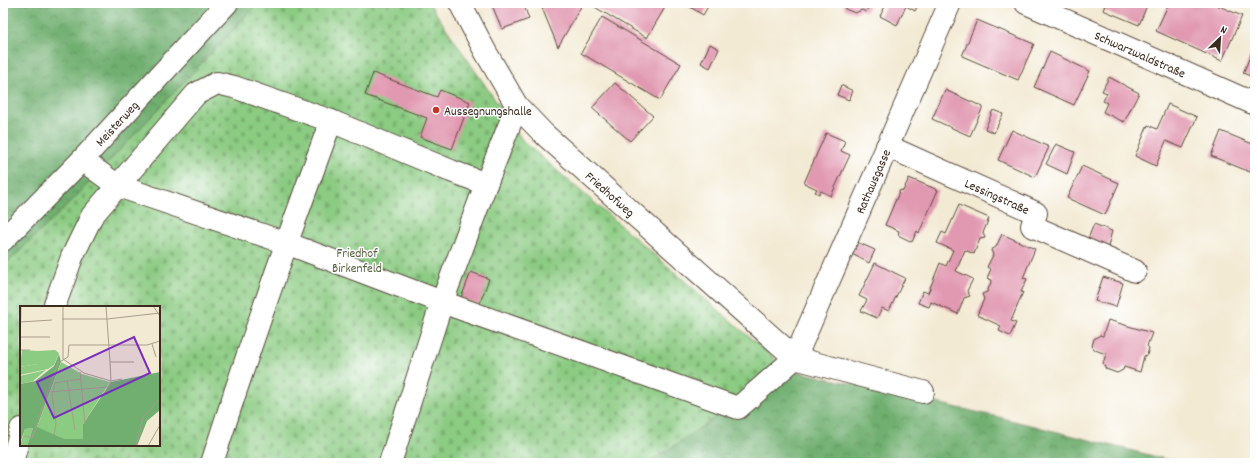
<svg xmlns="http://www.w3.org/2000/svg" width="1258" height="466" font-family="Dekko,sans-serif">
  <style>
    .forest { fill: url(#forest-crowns); stroke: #566c47 }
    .cemetery { fill: url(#cemetery-stones); stroke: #637a50; fill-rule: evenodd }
    .building { fill: #e198b1 }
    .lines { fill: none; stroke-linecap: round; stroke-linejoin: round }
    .minor-casing { stroke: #574739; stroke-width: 24 }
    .minor { stroke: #fff; stroke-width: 22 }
    .poi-dot { fill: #c8321e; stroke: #fff; stroke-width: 1.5 }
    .labels { text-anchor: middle; stroke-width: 3; stroke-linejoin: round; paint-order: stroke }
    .street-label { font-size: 13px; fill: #3b2a1e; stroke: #fff }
    .poi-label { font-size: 13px; fill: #3b2a1e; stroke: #fff; text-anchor: start }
    .park-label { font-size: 13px; fill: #576241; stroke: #fff }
    .inset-road { fill: none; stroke: #a99d8b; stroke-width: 1 }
    .view { fill: #7b2cbf; fill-opacity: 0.15; stroke: #7b2cbf; stroke-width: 2 }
    .inset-edge { fill: none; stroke: #3b2a1e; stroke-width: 2 }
  </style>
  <defs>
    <pattern id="forest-crowns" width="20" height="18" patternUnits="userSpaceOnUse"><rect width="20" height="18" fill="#70af70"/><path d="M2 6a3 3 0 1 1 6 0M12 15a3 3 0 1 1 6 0" fill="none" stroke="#5d8f5b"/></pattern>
    <pattern id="cemetery-stones" width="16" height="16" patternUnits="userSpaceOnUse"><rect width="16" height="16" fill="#8bcb82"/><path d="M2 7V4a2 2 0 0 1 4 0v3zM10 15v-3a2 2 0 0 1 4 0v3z" fill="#79ae70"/></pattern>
  </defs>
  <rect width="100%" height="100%" fill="#fff"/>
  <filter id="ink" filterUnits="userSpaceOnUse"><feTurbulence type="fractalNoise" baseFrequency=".025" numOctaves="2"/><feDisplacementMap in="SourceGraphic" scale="8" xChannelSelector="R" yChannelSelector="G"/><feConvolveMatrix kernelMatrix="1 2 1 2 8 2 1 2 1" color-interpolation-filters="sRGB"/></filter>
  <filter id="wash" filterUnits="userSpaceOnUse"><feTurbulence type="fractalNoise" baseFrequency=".012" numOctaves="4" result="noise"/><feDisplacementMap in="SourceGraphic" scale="16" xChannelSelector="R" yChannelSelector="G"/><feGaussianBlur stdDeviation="0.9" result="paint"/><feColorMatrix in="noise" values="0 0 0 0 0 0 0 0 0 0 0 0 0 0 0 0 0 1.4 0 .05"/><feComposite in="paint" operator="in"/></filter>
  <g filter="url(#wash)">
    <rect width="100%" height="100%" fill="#f3ead4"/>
    <g class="forest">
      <path d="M 3,3 L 258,3 L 71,202 L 3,267 Z"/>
      <path d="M 791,370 L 994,416 L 1181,463 L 648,463 L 709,422 L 731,405 Z"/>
    </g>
    <path class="cemetery" d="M 258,3 L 429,3 L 523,141 L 783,366 L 709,422 L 648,463 L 3,463 L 3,267 L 71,202 ZM 21,307 L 159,307 L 159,445 L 21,445 Z"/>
    <g id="blocks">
      <g class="building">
        <path d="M 491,3 L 523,3 L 529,19 L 502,29 Z"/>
        <path d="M 556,3 L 583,3 L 558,47 L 542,8 Z"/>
        <path d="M 595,3 L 665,3 L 667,4 L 647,38 L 593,6 Z"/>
        <path d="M 684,3 L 710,3 L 703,15 Z"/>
        <path d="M 843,3 L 870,3 L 866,12 L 862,10 L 855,13 L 845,9 Z"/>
        <path d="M 887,3 L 919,3 L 915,11 L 906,6 L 897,25 L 880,16 Z"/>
        <path d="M 1106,3 L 1148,3 L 1139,25 L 1103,10 Z"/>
        <path d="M 1169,3 L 1212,3 L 1242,16 L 1222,61 L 1156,31 Z"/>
        <path d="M 602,17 L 681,64 L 660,100 L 581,53 Z"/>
        <path d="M 977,20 L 1034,44 L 1018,80 L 962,56 Z"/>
        <path d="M 710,44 L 719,49 L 710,68 L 701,63 Z"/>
        <path d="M 1255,45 L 1255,78 L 1243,73 Z"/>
        <path d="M 1050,52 L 1090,71 L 1074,105 L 1034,87 Z"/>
        <path d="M 373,73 L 437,97 L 440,90 L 470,102 L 452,149 L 420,137 L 427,118 L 365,95 Z"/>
        <path d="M 1109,77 L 1139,93 L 1124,122 L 1103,112 L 1107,103 L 1103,101 L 1107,93 L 1102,91 Z"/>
        <path d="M 615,83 L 653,116 L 630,141 L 592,108 Z"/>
        <path d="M 841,85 L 853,91 L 849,100 L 837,95 Z"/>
        <path d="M 945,90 L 983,107 L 970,136 L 932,119 Z"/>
        <path d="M 1168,104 L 1197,117 L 1183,148 L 1166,141 L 1156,166 L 1135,156 L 1148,125 L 1157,129 Z"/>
        <path d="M 993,110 L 1003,114 L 994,133 L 985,129 Z"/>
        <path d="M 1012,130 L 1049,147 L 1035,177 L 998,160 Z"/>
        <path d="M 1221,131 L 1255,145 L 1255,174 L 1211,156 Z"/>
        <path d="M 826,133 L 845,141 L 841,151 L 850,155 L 831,196 L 821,191 L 819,194 L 815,192 L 817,189 L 804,183 Z"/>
        <path d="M 1056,144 L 1075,152 L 1067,174 L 1046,164 Z"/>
        <path d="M 1082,166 L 1119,183 L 1105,215 L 1067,198 Z"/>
        <path d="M 909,178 L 938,190 L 919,233 L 917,231 L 912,242 L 898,235 L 899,231 L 885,225 L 900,190 L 903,191 Z"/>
        <path d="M 959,205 L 989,218 L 983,233 L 985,238 L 980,239 L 974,254 L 965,250 L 956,271 L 973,279 L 967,291 L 970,296 L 964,298 L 958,314 L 931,302 L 929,307 L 918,303 L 923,291 L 928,293 L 940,263 L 946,266 L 953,250 L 937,243 L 942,232 L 946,234 Z"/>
        <path d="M 1094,224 L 1112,231 L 1107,250 L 1087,241 Z"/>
        <path d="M 1002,234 L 1035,249 L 1023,278 L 1027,279 L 1021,292 L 1023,292 L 1011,321 L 1016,323 L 1010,336 L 999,331 L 1001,326 L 977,315 L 984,299 L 982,294 L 987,292 L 992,280 L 987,278 L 991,269 L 987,267 L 993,255 L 991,250 L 996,247 Z"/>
        <path d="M 857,242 L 875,250 L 869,263 L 852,254 Z"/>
        <path d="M 875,263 L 905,278 L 889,311 L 882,308 L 877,318 L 861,311 L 867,300 L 859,296 Z"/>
        <path d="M 471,272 L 489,279 L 479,305 L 461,298 Z"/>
        <path d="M 1103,277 L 1123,283 L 1116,307 L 1095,301 Z"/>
        <path d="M 1108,320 L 1152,333 L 1147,346 L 1149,348 L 1147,355 L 1144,356 L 1140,372 L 1124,367 L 1123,370 L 1117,373 L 1106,369 L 1103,364 L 1106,354 L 1095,350 L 1092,346 L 1094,339 L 1100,335 L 1103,336 Z"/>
      </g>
    </g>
  </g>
  <g filter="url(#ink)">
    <use href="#blocks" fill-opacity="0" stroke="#574739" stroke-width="1"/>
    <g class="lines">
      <g class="minor-casing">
        <g id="minor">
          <path id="s1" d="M 460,3 L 485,51 L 517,106 L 544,134 L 795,358 L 923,392"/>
          <path id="s2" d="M 1026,3 L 1255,104"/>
          <path id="s3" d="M 887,146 L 1036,213 L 1032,226 L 1135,271"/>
          <path id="s4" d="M 82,160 L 118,186 L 286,243 L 442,302 L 738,408 L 795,358 L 950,3"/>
          <path id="s5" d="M 3,240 L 82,160 L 227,3"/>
          <path d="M 54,307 L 72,257 L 92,216 L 196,94 L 217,83 L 234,87 L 331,121 L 451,171 L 486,184"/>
          <path d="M 12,463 L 21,429"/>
          <path d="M 212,463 C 249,348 289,234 331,121"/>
          <path d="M 390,463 L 442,302 L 486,184 L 517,106"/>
        </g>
      </g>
      <use href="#minor" class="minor"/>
    </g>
  </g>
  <circle class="poi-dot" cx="436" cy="110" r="4"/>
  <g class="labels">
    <g class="street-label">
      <text dy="5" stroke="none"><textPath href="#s2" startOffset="125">Schwarzwaldstraße</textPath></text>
      <text dy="5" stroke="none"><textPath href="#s5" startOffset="163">Meisterweg</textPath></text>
      <text dy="5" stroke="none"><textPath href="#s4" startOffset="972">Rathausgasse</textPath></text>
      <text dy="5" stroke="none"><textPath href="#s1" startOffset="246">Friedhofweg</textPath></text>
      <text dy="5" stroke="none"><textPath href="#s3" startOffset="121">Lessingstraße</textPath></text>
    </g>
    <g class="poi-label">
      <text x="444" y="115">Aussegnungshalle</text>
    </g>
    <g class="park-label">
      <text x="357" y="257">Friedhof<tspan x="357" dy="15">Birkenfeld</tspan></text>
    </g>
  </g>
  <g transform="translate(20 306)">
    <rect width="140" height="140" fill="#f3ead4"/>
    <path d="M 35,44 L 39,47 L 34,59 L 28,63 L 0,69 L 0,61 L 18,58 L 18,45 ZM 26,64 L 13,75 L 0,78 L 0,70 ZM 13,122 L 7,140 L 0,139 L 5,123 Z" fill="#8bcb82"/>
    <path d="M 39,48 L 41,56 L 17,121 L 63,118 L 91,76 L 140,66 L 140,104 L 127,115 L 117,140 L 7,140 L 13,122 L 5,123 L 0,137 L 0,78 L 15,75 L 34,60 Z" fill="#70af70"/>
    <path d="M 41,56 L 62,68 L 90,76 L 63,118 L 63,133 L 44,133 L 17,121 Z" fill="#8bcb82"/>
    <path d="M 2,44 L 18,45 L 18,58 L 0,61 Z" fill="#8bcb82"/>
    <path class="inset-road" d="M 1,0 L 0,44 L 10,44M 43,0 L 43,53M 133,0 L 140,10M 42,13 L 87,13 L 140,7M 0,16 L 32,14M 1,31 L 30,31M 132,38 L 136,51M 43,53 L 64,67 L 91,75 L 102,73M 90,56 L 114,56M 60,66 L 65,118M 47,74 L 55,124M 29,86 L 88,81 L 91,75 L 90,56 L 86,0M 5,130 L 12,132 L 38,57 L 48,51 L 49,39 L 127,39 L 140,35M 34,130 L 36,117 L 32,90 L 35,77 L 61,73M 116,140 L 123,111 L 140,93M 128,140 L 140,119"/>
    <path class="view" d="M 114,31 L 130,67 L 34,112 L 17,76 Z"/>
    <rect width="140" height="140" class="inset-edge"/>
  </g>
  <rect width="1258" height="466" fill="none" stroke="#fff" stroke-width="16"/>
  <g transform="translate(1220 38) rotate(25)" stroke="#ffffff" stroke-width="3" paint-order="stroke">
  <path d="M0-3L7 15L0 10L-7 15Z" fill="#3b2a1e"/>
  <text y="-6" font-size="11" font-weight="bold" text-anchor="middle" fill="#3b2a1e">N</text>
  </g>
</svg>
